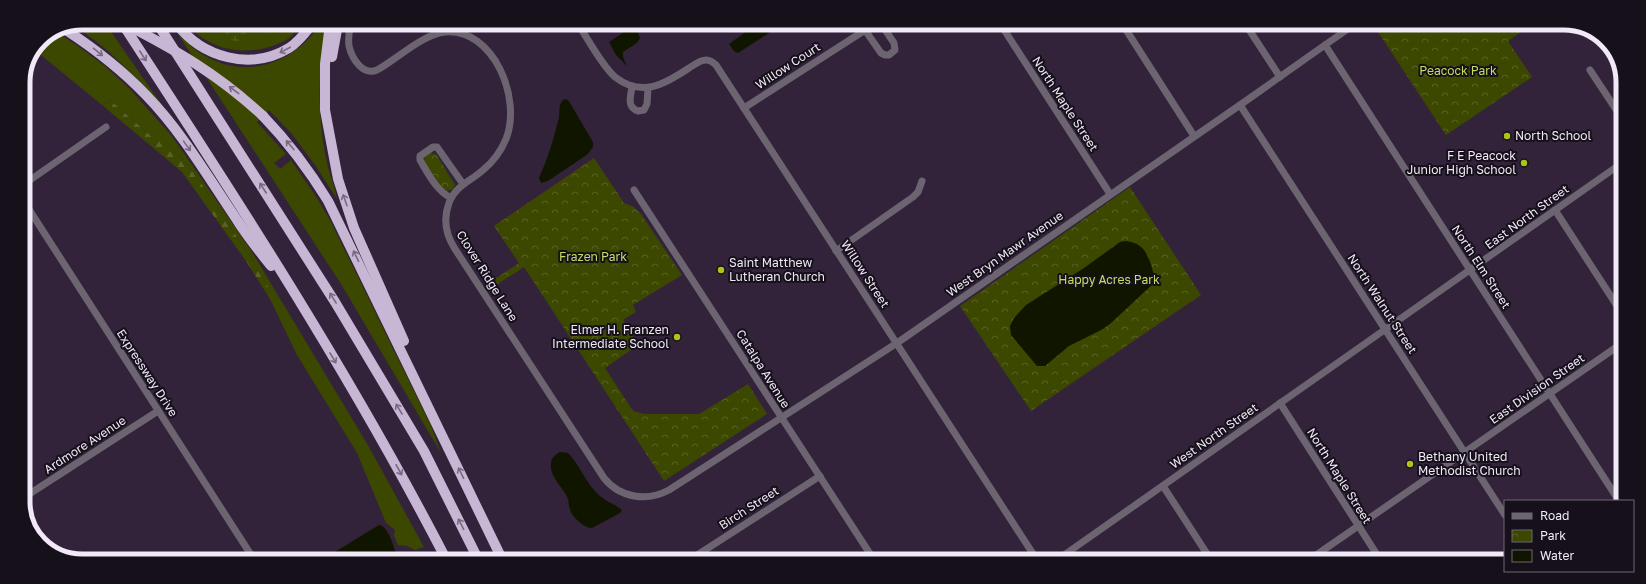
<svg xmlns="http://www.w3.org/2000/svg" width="1646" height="584" font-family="'Golos Text',sans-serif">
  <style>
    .green { fill: #3c4700 }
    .forest { fill: url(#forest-firs) }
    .wetland { fill: url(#wetland-marsh) }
    .park { fill: url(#park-crowns) }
    .water { fill: #101500 }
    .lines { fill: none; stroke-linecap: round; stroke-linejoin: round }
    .minor { stroke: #6c6571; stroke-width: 7 }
    .highway { stroke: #c8b6d5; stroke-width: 10 }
    .highway-bridge { stroke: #c8b6d5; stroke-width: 10 }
    .oneway { stroke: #786b81 }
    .poi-dot { fill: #abc616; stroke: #16101a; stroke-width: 1.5 }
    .labels { text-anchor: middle; stroke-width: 4; stroke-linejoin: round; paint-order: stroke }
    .street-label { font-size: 12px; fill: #f1e8f8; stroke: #16101a }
    .park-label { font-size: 12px; fill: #c4dd61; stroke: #16101a }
    .poi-label { font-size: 12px; fill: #f1e8f8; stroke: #16101a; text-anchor: start }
    .rim { fill: none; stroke: #f1e8f8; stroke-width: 5 }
  </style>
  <defs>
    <pattern id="forest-firs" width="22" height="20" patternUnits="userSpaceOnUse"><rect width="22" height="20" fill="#3c4700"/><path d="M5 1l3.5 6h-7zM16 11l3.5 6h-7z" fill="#596226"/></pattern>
    <pattern id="wetland-marsh" width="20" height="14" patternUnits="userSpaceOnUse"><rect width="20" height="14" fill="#3c4700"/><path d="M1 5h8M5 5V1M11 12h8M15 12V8" fill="none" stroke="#596226"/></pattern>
    <pattern id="park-crowns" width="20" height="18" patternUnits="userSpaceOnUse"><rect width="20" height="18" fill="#3c4700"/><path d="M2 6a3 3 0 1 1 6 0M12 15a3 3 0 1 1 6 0" fill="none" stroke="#596226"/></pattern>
  </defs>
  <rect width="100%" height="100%" fill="#32233b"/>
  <g class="green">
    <path d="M 82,23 L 105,23 L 161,104 C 134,76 107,46 74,26 Z"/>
    <path d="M 187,23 L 303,23 C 298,28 293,35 288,39 C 254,58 211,54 187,23 Z"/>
    <path d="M 321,23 L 327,24 C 317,71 317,119 328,167 C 331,178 335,188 337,199 L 315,165 L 292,134 L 269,110 L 257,122 L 286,154 L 274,163 L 280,169 L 291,160 L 317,198 L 331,222 L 431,426 L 441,453 L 341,284 L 178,34 C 186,41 193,49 202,54 C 244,81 295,64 321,23 Z"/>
    <path d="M 58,33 L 78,46 L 106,67 L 129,88 L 171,135 L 199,175 L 252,252 L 369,447 L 424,547 L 415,550 L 407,546 L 398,545 L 394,536 L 395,530 L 386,523 L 357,453 L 297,355 L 270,299 L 270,292 L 251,258 L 197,177 L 159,130 L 151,136 L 110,100 L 102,105 L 36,51 L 41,40 Z"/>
  </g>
  <path class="forest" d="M 110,100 L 151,136 L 159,129 L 197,177 L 251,258 L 271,292 L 270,299 L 246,261 L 182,172 L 102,105 Z"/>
  <g class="wetland">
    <path d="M 199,23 L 229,23 L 213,33 L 205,29 Z"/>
    <path d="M 232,23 L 246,23 L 244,31 L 247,35 L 244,42 C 237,42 228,41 225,34 L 228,31 L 232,29 Z"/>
    <path d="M 255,23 L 285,23 L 267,33 Z"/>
  </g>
  <g class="park">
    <path d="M 1380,26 L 1530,26 L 1508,41 L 1532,77 L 1446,135 L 1376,29 Z"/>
    <path d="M 430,153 L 436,154 L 455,185 L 453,189 L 447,191 L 439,184 L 424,161 L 425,155 Z"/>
    <path d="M 594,158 L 624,203 L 634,207 L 641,214 L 682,275 L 633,305 L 636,312 L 623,320 L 638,345 L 605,368 L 633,411 L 644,414 L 699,414 L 748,384 L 767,414 L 664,481 L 524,267 L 487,291 L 484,286 L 519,263 L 494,226 Z"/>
    <path d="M 1130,187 L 1201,295 L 1031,411 L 960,306 Z"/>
  </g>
  <g class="water">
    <path d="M 757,24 L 783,24 L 738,53 L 734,51 L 729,44 Z"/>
    <path d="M 632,25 L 638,32 L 640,38 L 637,43 L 623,52 L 623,57 L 627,66 L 616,55 L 609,42 L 630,28 Z"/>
    <path d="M 564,99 L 568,100 L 570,103 L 593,142 L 593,147 L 588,154 L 548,181 L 541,183 L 539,178 C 548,158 554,138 559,117 C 560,110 558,104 564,99 Z"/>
    <path d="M 1126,241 C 1131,242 1137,243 1141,247 C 1148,252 1156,276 1154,283 L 1111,323 L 1103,329 L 1069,346 L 1045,366 L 1037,366 L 1011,335 L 1010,326 L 1014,318 L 1026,305 L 1084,268 L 1120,242 Z"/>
    <path d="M 560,452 L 568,453 C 580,465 586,484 600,496 C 607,502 615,504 622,510 L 620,513 L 592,528 C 585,528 576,520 572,514 C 569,509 569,504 568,499 C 564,488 549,477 551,463 C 551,458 556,454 560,452 Z"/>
    <path d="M 379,525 C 389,526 394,549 398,559 L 325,558 Z"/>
  </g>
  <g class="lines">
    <g class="minor">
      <path d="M 351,24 C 349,31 348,38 349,46 C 352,59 363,76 377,70 C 397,59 423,34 445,32 C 494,28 522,99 506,139 C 501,151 493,162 483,170 C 471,181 455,186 449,203 C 443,219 446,235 455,249 L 604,478 C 620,498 647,502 669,490 L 897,343 L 1240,105 L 1352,26"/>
      <path d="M 578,24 C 588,39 602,66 615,77 C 642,98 665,84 689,68 C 694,65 700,60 706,60 C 710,60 713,62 716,65 L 1037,560"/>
      <path d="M 1001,25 L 1110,194"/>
      <path d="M 1123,25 L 1194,136"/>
      <path d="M 1246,25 L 1280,77"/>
      <path d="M 865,30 L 881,53 L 885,55 L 889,55 L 895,50 L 894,43 L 882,25"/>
      <path d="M 1325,45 L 1619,501"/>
      <path d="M 1590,70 L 1623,120"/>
      <path d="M 632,86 C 631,96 626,107 638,111 L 644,110 L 647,104 L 648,88"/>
      <path d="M 1240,105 L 1505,515"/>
      <path d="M 744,108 L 873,25"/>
      <path d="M 23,185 L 106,127"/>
      <path d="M 634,190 L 874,560"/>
      <path d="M 451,198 C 436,190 429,175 420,160 L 420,156 L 433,147 L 437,147 L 463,184"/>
      <path d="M 23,200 L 253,558"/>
      <path d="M 1555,210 L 1621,312"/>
      <path d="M 836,251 L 913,197 L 918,192 L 922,181"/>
      <path d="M 1280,403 L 1381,561"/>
      <path d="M 1163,486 L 1211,560"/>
      <path d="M 23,498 L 158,411"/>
      <path d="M 691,559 L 820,476"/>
      <path d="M 1057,560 C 1245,428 1434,295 1622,163"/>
      <path d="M 1309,560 L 1621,344"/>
    </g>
    <g class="highway">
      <path d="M 122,23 C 236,198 350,373 446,559"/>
      <path d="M 157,23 L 335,302 L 424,451 L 478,559"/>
      <path d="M 176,23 C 202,58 251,71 289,48 C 299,42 306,32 313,23"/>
      <path d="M 330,24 L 325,64 L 325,110 L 338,179 L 354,228 L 404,341"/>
      <path d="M 66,30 C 95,49 122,70 146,95 C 182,132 208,177 237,220 C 247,236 259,251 271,266"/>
      <path d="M 332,57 L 338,24"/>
      <path d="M 263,116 C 289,143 309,170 328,201 L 502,559"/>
    </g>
    <path class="highway-bridge" d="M 123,23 C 176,50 219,75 263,116"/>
  </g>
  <defs><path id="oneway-shaft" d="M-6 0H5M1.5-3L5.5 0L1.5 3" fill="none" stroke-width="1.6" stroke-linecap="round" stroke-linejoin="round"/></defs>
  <g class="oneway">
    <use href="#oneway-shaft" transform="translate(285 50) rotate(152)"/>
    <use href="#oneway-shaft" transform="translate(98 52) rotate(39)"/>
    <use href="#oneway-shaft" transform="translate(143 56) rotate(57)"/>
    <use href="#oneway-shaft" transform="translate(234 90) rotate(-143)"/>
    <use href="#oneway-shaft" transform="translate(290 145) rotate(-130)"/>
    <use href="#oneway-shaft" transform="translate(187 146) rotate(55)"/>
    <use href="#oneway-shaft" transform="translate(263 188) rotate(-123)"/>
    <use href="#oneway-shaft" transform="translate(345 200) rotate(-109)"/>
    <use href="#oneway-shaft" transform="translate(356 256) rotate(-116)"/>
    <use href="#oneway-shaft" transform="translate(333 298) rotate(-122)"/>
    <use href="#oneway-shaft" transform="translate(333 358) rotate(59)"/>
    <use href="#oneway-shaft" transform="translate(399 409) rotate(-121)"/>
    <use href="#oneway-shaft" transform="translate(399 470) rotate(61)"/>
    <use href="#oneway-shaft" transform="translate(461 473) rotate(-116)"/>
    <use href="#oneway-shaft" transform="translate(461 524) rotate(-117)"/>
  </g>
  <g class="poi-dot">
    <circle cx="1507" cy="136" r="4"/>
    <circle cx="1524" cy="163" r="4"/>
    <circle cx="721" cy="270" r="4"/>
    <circle cx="677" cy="337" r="4"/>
    <circle cx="1410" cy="464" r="4"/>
  </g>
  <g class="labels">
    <g class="street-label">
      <text transform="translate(788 66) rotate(-33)" y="4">Willow Court</text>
      <text transform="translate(1065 104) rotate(57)" y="4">North Maple Street</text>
      <text transform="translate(1527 217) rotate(-36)" y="4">East North Street</text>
      <text transform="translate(1005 254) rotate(-35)" y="4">West Bryn Mawr Avenue</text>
      <text transform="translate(1481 267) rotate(57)" y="4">North Elm Street</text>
      <text transform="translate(865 274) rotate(57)" y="4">Willow Street</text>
      <text transform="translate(487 276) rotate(58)" y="4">Clover Ridge Lane</text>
      <text transform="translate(1382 304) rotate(57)" y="4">North Walnut Street</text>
      <text transform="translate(763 369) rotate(58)" y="4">Catalpa Avenue</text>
      <text transform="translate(147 373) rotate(57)" y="4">Expressway Drive</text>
      <text transform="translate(1537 389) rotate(-35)" y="4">East Division Street</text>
      <text transform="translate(1214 436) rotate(-35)" y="4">West North Street</text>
      <text transform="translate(85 445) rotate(-33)" y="4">Ardmore Avenue</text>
      <text transform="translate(1339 476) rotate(58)" y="4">North Maple Street</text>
      <text transform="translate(749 508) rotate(-33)" y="4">Birch Street</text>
    </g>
    <g class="park-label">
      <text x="1458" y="75">Peacock Park</text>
      <text x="593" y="261">Frazen Park</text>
      <text x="1109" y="284">Happy Acres Park</text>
    </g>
    <g class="poi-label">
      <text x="1515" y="140">North School</text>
      <text x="1516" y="160" text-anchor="end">F E Peacock<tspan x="1516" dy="14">Junior High School</tspan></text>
      <text x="729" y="267">Saint Matthew<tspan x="729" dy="14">Lutheran Church</tspan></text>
      <text x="669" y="334" text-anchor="end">Elmer H. Franzen<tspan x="669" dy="14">Intermediate School</tspan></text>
      <text x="1418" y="461">Bethany United<tspan x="1418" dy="14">Methodist Church</tspan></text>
    </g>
  </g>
  <path d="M0 0H1646V584H0ZM82 30H1564A52 52 0 0 1 1616 82V502A52 52 0 0 1 1564 554H82A52 52 0 0 1 30 502V82A52 52 0 0 1 82 30Z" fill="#16101a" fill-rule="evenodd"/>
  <path class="rim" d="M82 30H1564A52 52 0 0 1 1616 82V502A52 52 0 0 1 1564 554H82A52 52 0 0 1 30 502V82A52 52 0 0 1 82 30Z"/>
  <rect x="1504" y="500" width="130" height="72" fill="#16101a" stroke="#6e6673"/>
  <rect x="1512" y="513" width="20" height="6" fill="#6c6571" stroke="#6e6673"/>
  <text x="1540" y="520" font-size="12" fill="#f1e8f8">Road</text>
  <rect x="1512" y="530" width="20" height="12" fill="url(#park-crowns)" stroke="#6e6673"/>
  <text x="1540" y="540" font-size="12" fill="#f1e8f8">Park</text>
  <rect x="1512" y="550" width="20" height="12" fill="#101500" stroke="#6e6673"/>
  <text x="1540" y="560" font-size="12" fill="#f1e8f8">Water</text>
</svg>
